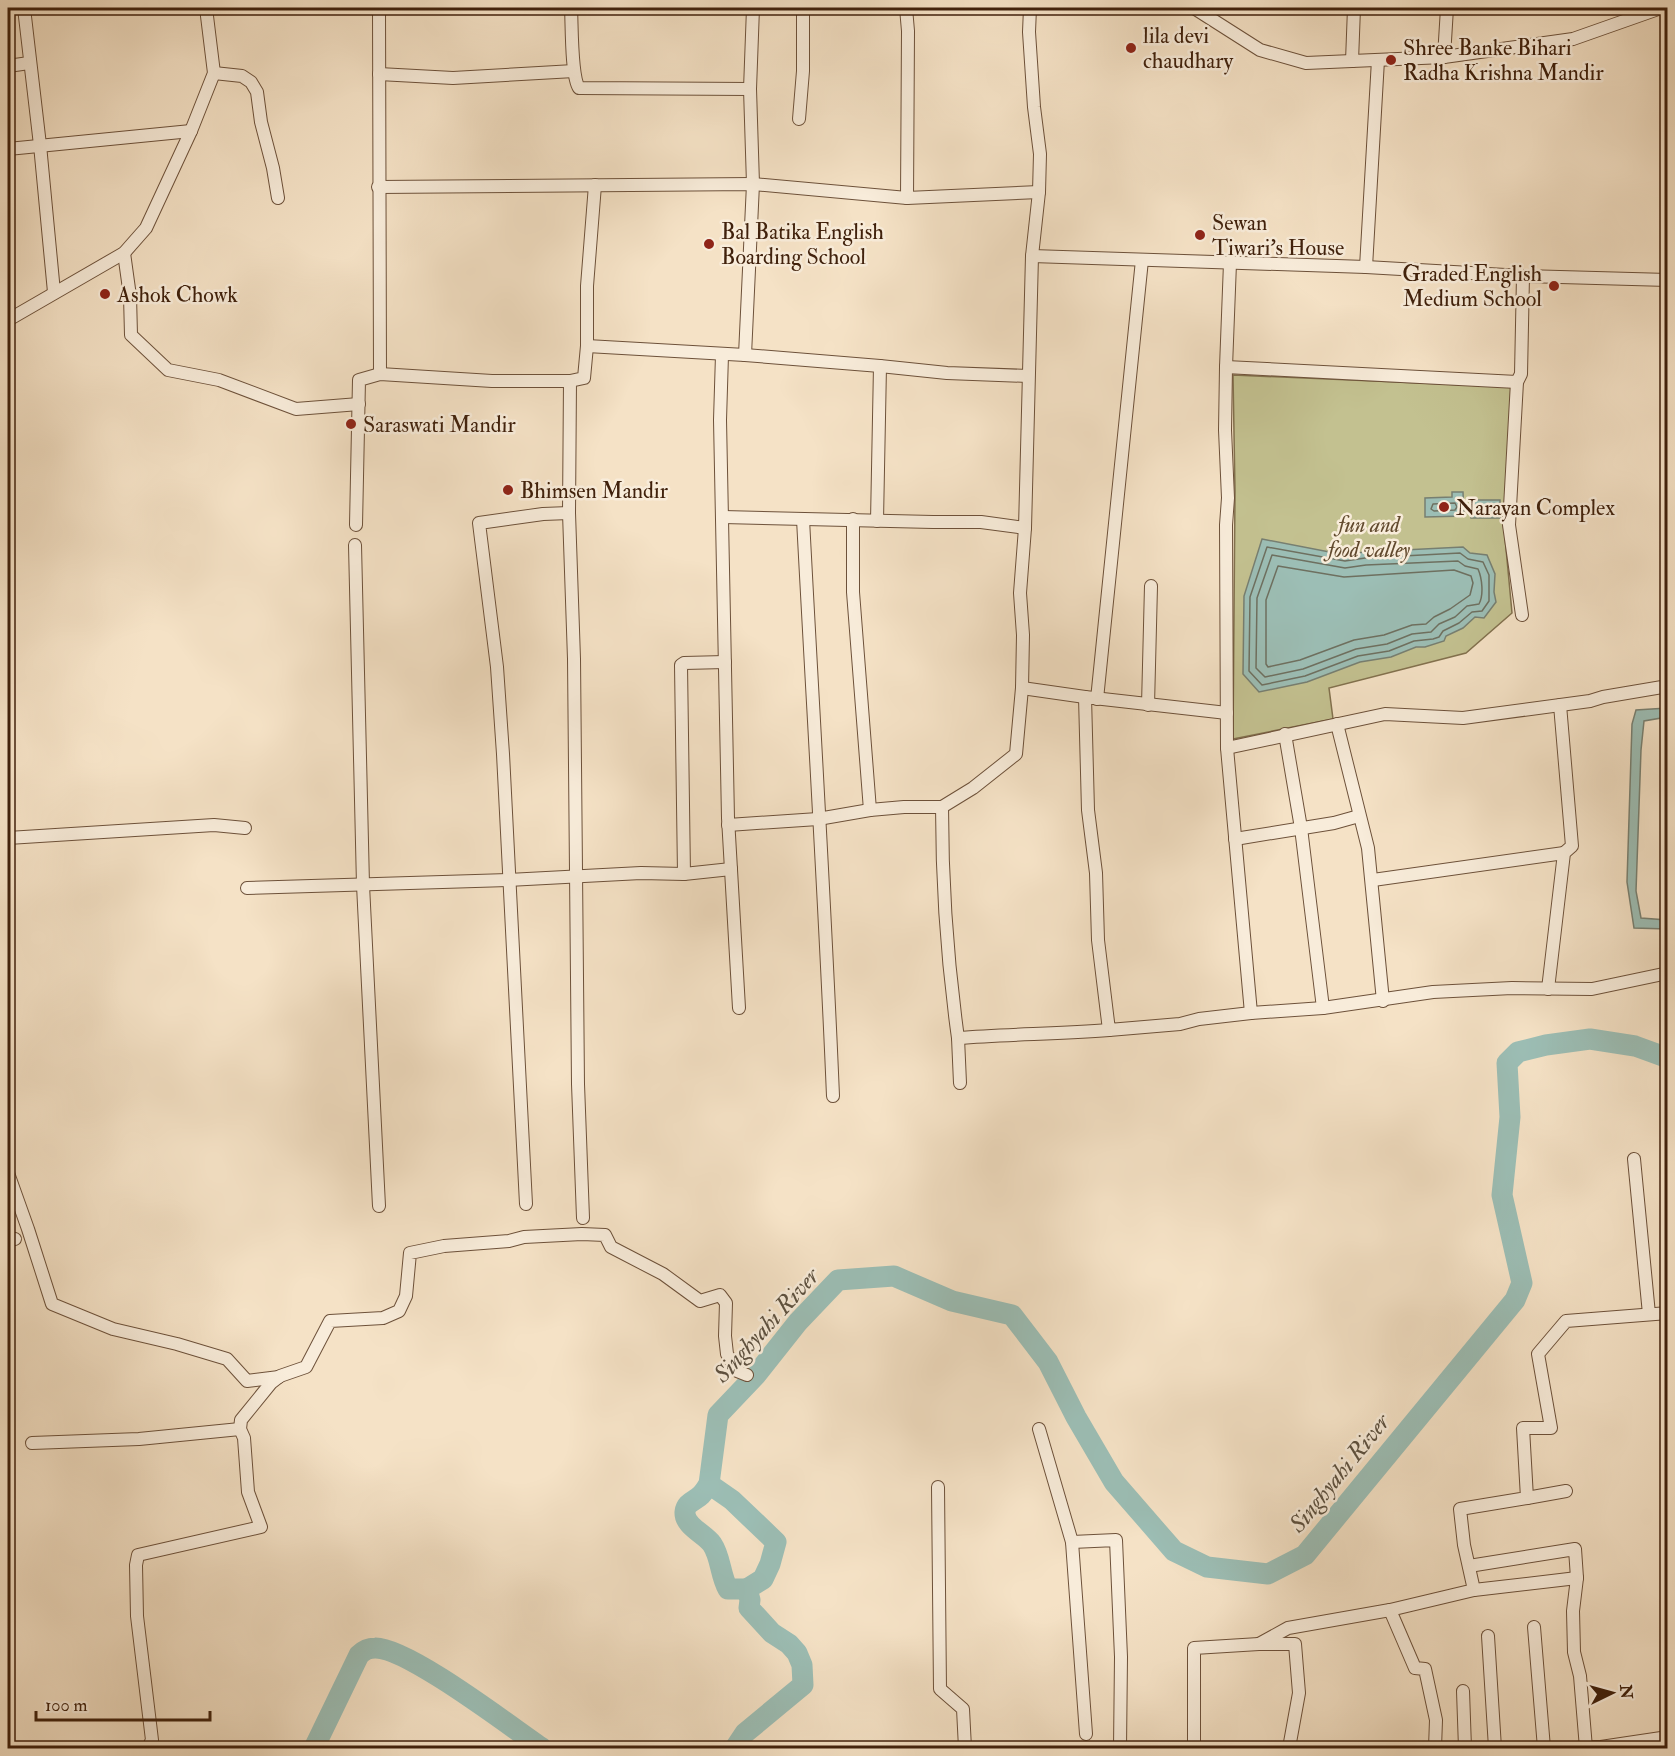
<svg xmlns="http://www.w3.org/2000/svg" width="1675" height="1756" font-family="'IM FELL Double Pica',serif">
  <style>
    .green { fill: #c3c190; stroke: #82714e; stroke-width: 1.5 }
    .water { fill: #9cbeb5; stroke: #777f71; stroke-width: 1.5 }
    .lines { fill: none; stroke-linecap: round; stroke-linejoin: round }
    .shore { stroke: #6e7060; stroke-width: 1.5 }
    .river { stroke: #9cbeb5; stroke-width: 21 }
    .minor-casing { stroke: #6d513a; stroke-width: 14 }
    .minor { stroke: #f8ecda; stroke-width: 12 }
    .poi-dot { fill: #8f2418; stroke: #f8ecda; stroke-width: 2 }
    .labels { text-anchor: middle; stroke-width: 5; stroke-linejoin: round; paint-order: stroke }
    .poi-label { font-size: 22px; fill: #40210c; stroke: #f8ecda; text-anchor: start }
    .park-label { font-size: 22px; font-style: italic; fill: #61492d; stroke: #f8ecda }
    .water-label { font-size: 24px; font-style: italic; fill: #5c503f; stroke: #f8ecda }
  </style>
  <rect width="100%" height="100%" fill="#f5e2c6"/>
  <filter id="stains"><feTurbulence type="fractalNoise" baseFrequency=".00333" numOctaves="4"/><feColorMatrix values="0 0 0 0 .2 0 0 0 0 .09 0 0 0 0 .02 0 0 0 .5 -.17"/></filter>
  <radialGradient id="worn" r=".72"><stop offset=".6" stop-color="#630" stop-opacity="0"/><stop offset="1" stop-color="#630" stop-opacity=".3"/></radialGradient>
  <path class="green" d="M 1233,375 L 1512,387 L 1504,527 L 1512,613 L 1466,653 L 1329,688 L 1333,719 L 1233,739 L 1235,491 Z"/>
  <g class="water">
    <path d="M 1452,492 L 1463,492 L 1464,516 L 1425,517 L 1425,498 L 1452,497 Z"/>
    <rect x="1471" y="500" width="29" height="18"/>
    <path d="M 1262,539 L 1345,555 L 1364,552 L 1463,547 L 1470,553 L 1487,555 L 1495,574 L 1494,592 L 1496,602 L 1484,618 L 1475,617 L 1463,628 L 1446,636 L 1444,641 L 1425,647 L 1416,647 L 1391,657 L 1360,662 L 1307,682 L 1259,692 L 1243,674 L 1244,596 Z"/>
    <path d="M 1667,708 L 1667,717 L 1644,721 L 1641,750 L 1636,891 L 1641,918 L 1667,920 L 1667,929 L 1634,928 L 1627,882 L 1632,724 L 1636,710 Z"/>
  </g>
  <g class="lines">
    <g class="shore">
      <path d="M 1455,503 L 1457,507 L 1455,510 L 1434,511 L 1431,509 L 1433,504 Z"/>
      <path d="M 1267,547 L 1345,561 L 1365,558 L 1460,553 L 1468,559 L 1483,562 L 1489,575 L 1489,601 L 1482,611 L 1472,612 L 1459,623 L 1443,631 L 1439,637 L 1433,639 L 1414,641 L 1389,651 L 1358,656 L 1305,676 L 1262,685 L 1249,671 L 1250,597 Z"/>
      <path d="M 1272,555 L 1345,568 L 1366,565 L 1458,561 L 1465,566 L 1478,569 C 1482,578 1484,595 1479,604 L 1467,606 L 1455,617 L 1439,624 L 1431,632 L 1412,634 L 1387,644 L 1356,649 L 1303,669 L 1265,677 L 1256,668 L 1257,598 Z"/>
      <path d="M 1278,566 L 1344,577 L 1454,570 L 1471,576 L 1473,583 L 1470,595 L 1450,609 L 1434,617 L 1426,624 L 1412,625 L 1384,635 L 1354,640 L 1300,660 L 1268,667 L 1266,664 L 1266,600 Z"/>
    </g>
    <g class="river">
      <path d="M 709,1484 C 707,1487 704,1492 701,1495 C 695,1501 686,1502 685,1512 C 684,1526 705,1534 712,1544 C 721,1557 720,1575 728,1589 L 747,1589"/>
      <path d="M 314,1748 L 359,1655 C 364,1650 368,1648 375,1648 C 407,1647 511,1727 542,1748"/>
      <path d="M 735,1748 L 745,1733 L 803,1685 L 802,1665 L 797,1653 L 789,1644 L 772,1633 L 749,1608 L 750,1600 L 747,1589 L 763,1579 L 770,1564 L 776,1542 L 732,1500 L 709,1484 L 718,1415 L 756,1375 L 798,1322 L 838,1280 L 894,1276 L 952,1301 L 1012,1315 L 1048,1362 L 1076,1417 L 1114,1482 L 1174,1551 L 1207,1567 L 1268,1574 L 1305,1555 L 1515,1300 L 1522,1283 L 1502,1195 L 1510,1117 L 1507,1063 L 1518,1052 L 1546,1045 L 1590,1039 L 1635,1046 L 1668,1058"/>
    </g>
    <g class="minor-casing">
      <g id="minor">
        <path d="M 24,8 L 40,145 L 54,292"/>
        <path d="M 206,8 L 246,8"/>
        <path d="M 379,8 L 380,374"/>
        <path d="M 571,8 C 572,25 571,76 579,88 L 750,89"/>
        <path d="M 906,8 L 908,31 L 907,198"/>
        <path d="M 1030,8 L 1029,32 L 1034,107 L 1040,154 L 1039,192 L 1032,256 L 1025,528 L 1020,593 L 1023,635 L 1022,688 L 1016,754 L 973,788 L 942,807 C 942,887 947,959 958,1038 C 1009,1034 1059,1034 1109,1030"/>
        <path d="M 1194,8 L 1260,50 L 1306,63 L 1444,57 L 1573,39 L 1661,8"/>
        <path d="M 1444,57 L 1447,8"/>
        <path d="M 1352,61 L 1354,8"/>
        <path d="M 8,66 L 29,63"/>
        <path d="M 214,73 L 242,76 L 251,82 L 257,92 L 261,122 L 273,168 L 278,198"/>
        <path d="M 379,74 L 453,78 L 574,71"/>
        <path d="M 799,119 L 803,71 L 803,8"/>
        <path d="M 8,149 L 191,131"/>
        <path d="M 378,187 L 753,184 L 907,198 L 1039,192"/>
        <path d="M 124,253 L 130,296 L 131,335 L 168,370 L 219,380 L 296,409 L 359,404"/>
        <path d="M 1032,256 L 1366,267 L 1523,276 L 1668,280"/>
        <path d="M 1230,263 L 1226,367 L 1225,430 L 1228,498 L 1226,525 L 1227,748 L 1251,1013"/>
        <path d="M 1366,267 L 1378,60"/>
        <path d="M 8,320 L 124,253 L 146,228 L 191,131 L 214,73 L 206,8"/>
        <path d="M 587,346 L 745,355 L 880,366 L 947,373 L 1028,376"/>
        <path d="M 722,355 L 720,420 L 728,818 L 739,1008"/>
        <path d="M 745,355 L 753,184 L 750,89 L 753,8"/>
        <path d="M 1226,367 L 1517,382"/>
        <path d="M 723,517 L 933,522 L 981,522 L 1025,528"/>
        <path d="M 803,519 C 813,711 825,903 833,1096"/>
        <path d="M 853,519 L 853,592 L 870,810"/>
        <path d="M 877,521 L 880,366"/>
        <path d="M 356,525 L 359,380 L 380,374 L 492,381 L 570,381"/>
        <path d="M 355,545 L 363,885 L 379,1206"/>
        <path d="M 1522,615 L 1509,525 L 1517,382 L 1521,374 L 1523,276"/>
        <path d="M 1022,688 L 1085,697"/>
        <path d="M 1097,699 L 1142,260"/>
        <path d="M 1148,705 L 1151,586"/>
        <path d="M 1227,713 L 1085,697 L 1088,810 L 1096,873 L 1098,940 L 1109,1030 L 1180,1024 L 1199,1019 L 1251,1013 L 1323,1008 L 1433,992 L 1512,988 L 1592,989 L 1668,973"/>
        <path d="M 1337,724 L 1368,848 L 1383,1001"/>
        <path d="M 1285,734 L 1301,828 L 1323,1008"/>
        <path d="M 1227,748 L 1385,714 L 1463,718 L 1590,701 L 1603,697 L 1668,686"/>
        <path d="M 728,825 L 818,819 L 870,810 L 904,807 L 942,807"/>
        <path d="M 8,838 L 214,825 L 245,828"/>
        <path d="M 1235,839 L 1334,823 L 1359,816"/>
        <path d="M 684,874 L 681,665 L 684,663 L 725,662"/>
        <path d="M 1373,880 L 1564,853"/>
        <path d="M 247,888 L 508,880 L 641,873 L 684,874 L 731,869"/>
        <path d="M 1548,989 L 1564,853 L 1572,846 L 1560,705"/>
        <path d="M 958,1038 L 960,1083"/>
        <path d="M 1634,1159 L 1649,1314"/>
        <path d="M 8,1173 L 28,1229 L 52,1304 L 113,1329 L 177,1344 L 227,1359 L 247,1381 L 279,1377"/>
        <path d="M 526,1204 L 503,754 L 497,667 L 479,523 L 543,514 L 569,513"/>
        <path d="M 583,1218 L 578,1084 L 574,659 L 569,513 L 570,381 L 584,378 L 587,346 L 587,286 L 595,185"/>
        <path d="M 8,1238 L 15,1239"/>
        <path d="M 1039,1429 L 1072,1542 L 1086,1734"/>
        <path d="M 32,1443 L 139,1439 L 240,1429"/>
        <path d="M 938,1487 L 940,1689 L 963,1709 L 965,1748"/>
        <path d="M 1527,1498 L 1566,1491"/>
        <path d="M 1072,1542 L 1116,1540 L 1121,1657 L 1120,1748"/>
        <path d="M 1469,1566 L 1575,1549 L 1577,1578 L 1573,1611 L 1574,1652 L 1580,1676 L 1586,1748"/>
        <path d="M 1474,1590 L 1577,1578"/>
        <path d="M 1534,1627 L 1544,1748"/>
        <path d="M 1488,1636 L 1495,1748"/>
        <path d="M 1463,1691 L 1465,1748"/>
        <path d="M 148,1748 L 152,1740 L 137,1616 L 136,1565 L 138,1555 L 261,1527 L 248,1492 L 244,1438 L 240,1429 L 241,1420 L 271,1383 L 280,1376 L 306,1367 L 330,1321 L 383,1318 L 399,1311 L 406,1296 L 410,1253 L 444,1246 L 509,1241 L 524,1237 L 582,1234 L 605,1235 L 611,1247 L 663,1274 L 700,1301 L 720,1295 L 726,1303 L 725,1336 L 727,1354 L 737,1371 L 747,1375"/>
        <path d="M 1194,1748 L 1194,1648 L 1259,1644"/>
        <path d="M 1289,1748 L 1299,1693 L 1295,1644 L 1259,1644 L 1288,1628 L 1390,1610"/>
        <path d="M 1435,1748 L 1436,1720 L 1425,1669 L 1415,1668 L 1390,1610 L 1474,1590 L 1464,1545 L 1460,1509 L 1527,1498 L 1523,1428 L 1551,1428 L 1538,1354 L 1566,1321 L 1668,1313"/>
        <path d="M 1576,1748 L 1601,1747 L 1668,1737"/>
      </g>
    </g>
    <use href="#minor" class="minor"/>
  </g>
  <g class="poi-dot">
    <circle cx="1131" cy="48" r="6"/>
    <circle cx="1391" cy="60" r="6"/>
    <circle cx="1200" cy="235" r="6"/>
    <circle cx="709" cy="244" r="6"/>
    <circle cx="1554" cy="286" r="6"/>
    <circle cx="105" cy="294" r="6"/>
    <circle cx="351" cy="424" r="6"/>
    <circle cx="508" cy="490" r="6"/>
    <circle cx="1444" cy="507" r="6"/>
  </g>
  <g class="labels">
    <g class="poi-label">
      <text x="1143" y="43">lila devi<tspan x="1143" dy="25">chaudhary</tspan></text>
      <text x="1403" y="55">Shree Banke Bihari<tspan x="1403" dy="25">Radha Krishna Mandir</tspan></text>
      <text x="1212" y="230">Sewan<tspan x="1212" dy="25">Tiwari's House</tspan></text>
      <text x="721" y="239">Bal Batika English<tspan x="721" dy="25">Boarding School</tspan></text>
      <text x="1542" y="281" text-anchor="end">Graded English<tspan x="1542" dy="25">Medium School</tspan></text>
      <text x="117" y="302">Ashok Chowk</text>
      <text x="363" y="432">Saraswati Mandir</text>
      <text x="520" y="498">Bhimsen Mandir</text>
      <text x="1456" y="515">Narayan Complex</text>
    </g>
    <g class="park-label">
      <text x="1369" y="532">fun and<tspan x="1369" dy="25">food valley</tspan></text>
    </g>
    <g class="water-label">
      <text transform="translate(766 1325) rotate(-48)" y="8">Singhyahi River</text>
      <text transform="translate(1339 1473) rotate(-51)" y="8">Singhyahi River</text>
    </g>
  </g>
  <rect width="1675" height="1756" fill="none" stroke="#f5e2c6" stroke-width="30"/>
  <rect x="9" y="9" width="1657" height="1738" fill="none" stroke="#40210c" stroke-width="3"/>
  <rect x="15" y="15" width="1645" height="1726" fill="none" stroke="#40210c" stroke-width="1.5"/>
  <g transform="translate(1612 1693) rotate(85)" stroke="#f8ecda" stroke-width="4.5" paint-order="stroke">
  <path d="M0-4.5L10 22L0 15L-10 22Z" fill="#40210c"/>
  <text y="-9" font-size="16" font-weight="bold" text-anchor="middle" fill="#40210c">N</text>
  </g>
  <path d="M36 1711v9h174v-9" fill="none" stroke="#40210c" stroke-width="3"/>
  <text x="45" y="1711" font-size="18" fill="#40210c" stroke="#f8ecda" stroke-width="4.5" paint-order="stroke">100 m</text>
  <rect width="100%" height="100%" filter="url(#stains)"/>
  <rect width="100%" height="100%" fill="url(#worn)"/>
</svg>
